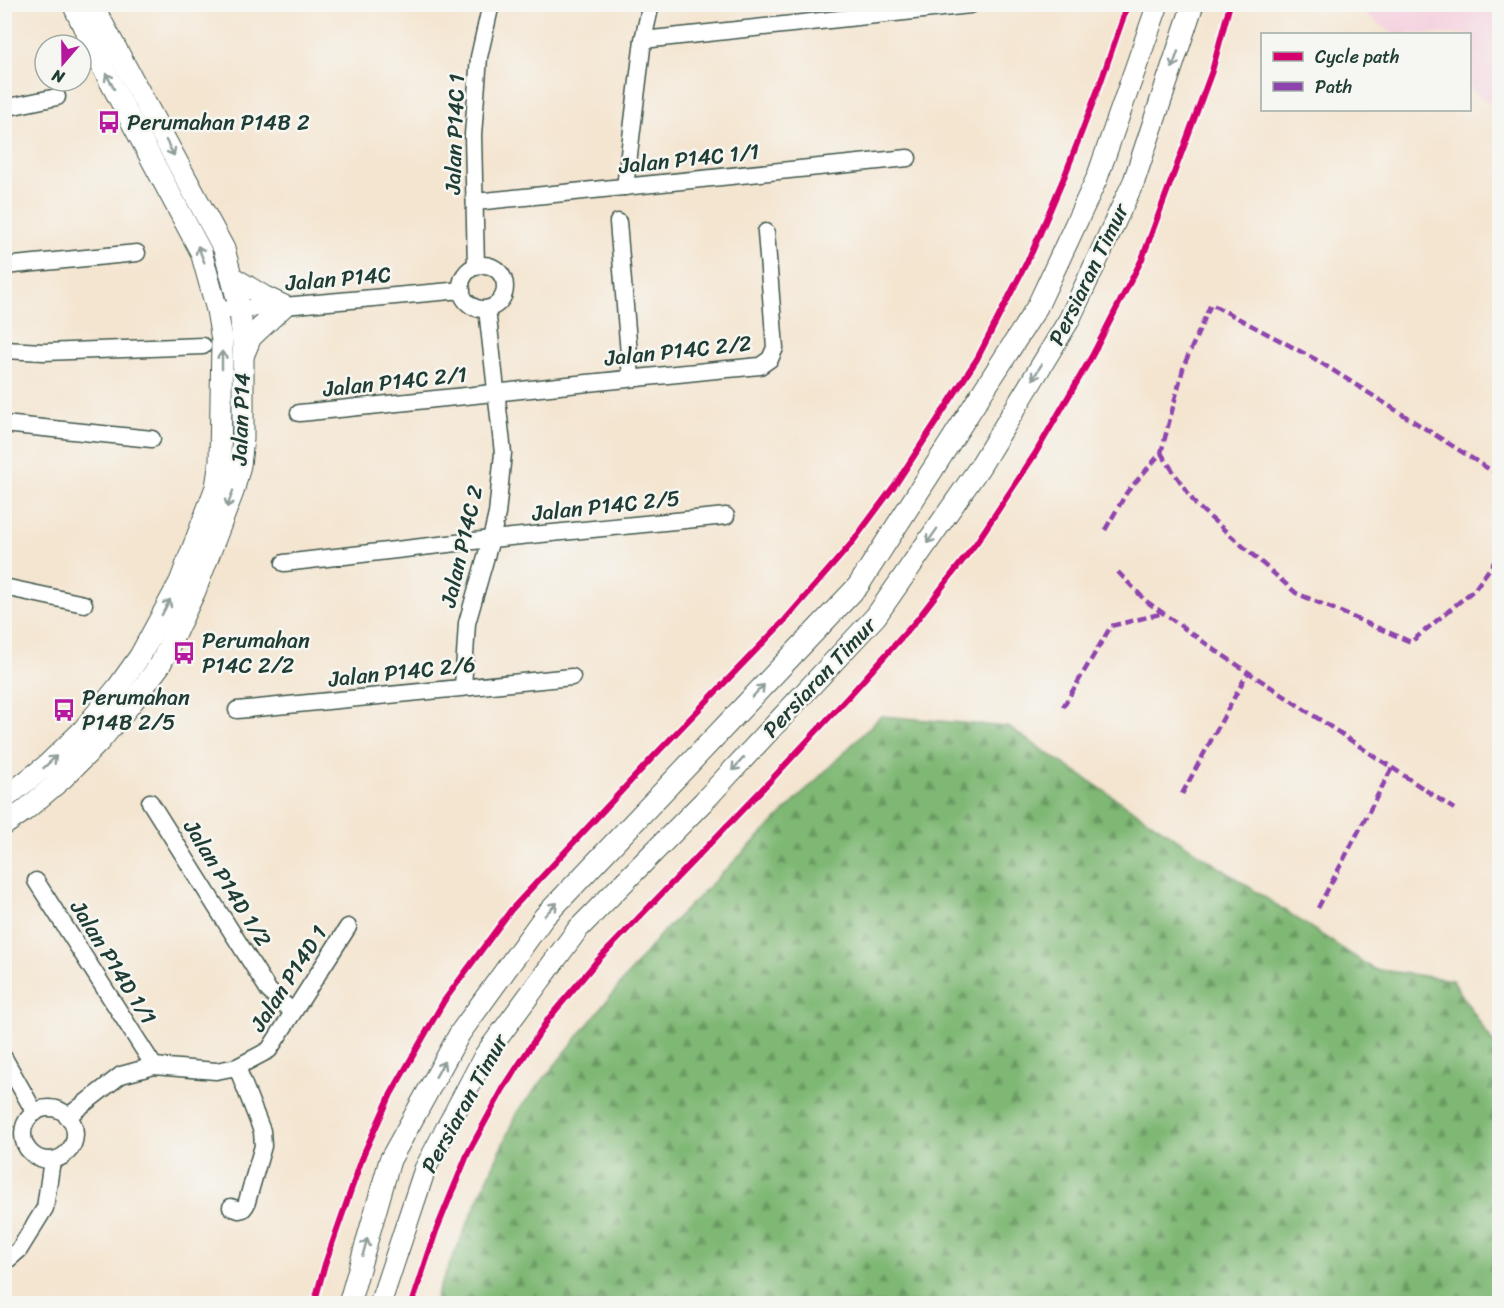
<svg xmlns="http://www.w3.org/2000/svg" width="1504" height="1308" font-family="Sriracha,sans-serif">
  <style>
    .built { fill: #f4cfde }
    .forest { fill: url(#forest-firs); stroke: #4f7a54; stroke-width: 1.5 }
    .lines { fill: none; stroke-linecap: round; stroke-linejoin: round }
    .minor-casing { stroke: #3f564b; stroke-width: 19 }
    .major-casing { stroke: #3f564b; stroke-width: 23 }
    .minor { stroke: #fff; stroke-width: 16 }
    .major { stroke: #fff; stroke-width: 21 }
    .quiet { stroke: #8e44ad; stroke-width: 4.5; stroke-dasharray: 9 4.5; stroke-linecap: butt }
    .cycleway-casing { stroke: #f6f6f2; stroke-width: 10 }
    .cycleway { stroke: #d6006c; stroke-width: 6 }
    .oneway { stroke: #8f9e9a }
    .labels { text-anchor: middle; stroke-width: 5; stroke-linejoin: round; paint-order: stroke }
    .poi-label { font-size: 22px; fill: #1f3d34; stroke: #f6f6f2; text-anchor: start }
    .street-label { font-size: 22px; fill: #1f3d34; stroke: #f6f6f2 }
  </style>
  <defs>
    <pattern id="forest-firs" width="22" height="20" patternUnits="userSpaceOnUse" patternTransform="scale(1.5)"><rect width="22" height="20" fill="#7fb874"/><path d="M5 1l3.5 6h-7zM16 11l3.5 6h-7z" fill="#679760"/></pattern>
  </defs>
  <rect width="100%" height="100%" fill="#f6f6f2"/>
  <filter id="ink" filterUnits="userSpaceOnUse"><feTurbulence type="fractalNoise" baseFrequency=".0167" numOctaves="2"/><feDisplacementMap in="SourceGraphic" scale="12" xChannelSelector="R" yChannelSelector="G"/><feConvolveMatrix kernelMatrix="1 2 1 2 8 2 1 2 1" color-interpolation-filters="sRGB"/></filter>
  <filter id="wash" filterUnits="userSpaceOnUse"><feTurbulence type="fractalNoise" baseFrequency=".008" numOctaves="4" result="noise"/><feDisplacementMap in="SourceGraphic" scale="24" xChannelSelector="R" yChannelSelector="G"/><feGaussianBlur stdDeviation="1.35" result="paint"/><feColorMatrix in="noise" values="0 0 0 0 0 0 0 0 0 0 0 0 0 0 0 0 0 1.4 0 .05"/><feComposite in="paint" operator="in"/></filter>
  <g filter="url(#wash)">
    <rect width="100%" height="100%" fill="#f4e5d0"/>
    <path class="built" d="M 1352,5 L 1499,5 L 1499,110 L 1470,89 L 1470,34 L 1394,34 Z"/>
    <path class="forest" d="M 881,716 L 1008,727 L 1373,969 L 1452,980 L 1499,1052 L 1499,1303 L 435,1303 L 437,1293 L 517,1112 L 660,935 Z"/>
  </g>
  <g filter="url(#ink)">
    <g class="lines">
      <g class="minor-casing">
        <g id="minor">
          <path d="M 643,40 L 970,5"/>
          <path d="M 4,108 L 57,97"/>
          <path d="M 625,187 L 643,40 L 651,4"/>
          <path d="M 475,202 L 908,158"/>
          <path d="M 618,222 L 631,378"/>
          <circle cx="483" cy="287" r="22"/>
          <path d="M 4,266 L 137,253"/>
          <path d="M 476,267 L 473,135 L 479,57 L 491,4"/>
          <path d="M 217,310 L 284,306 L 462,290"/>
          <path d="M 4,350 L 44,352 L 203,346"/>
          <path d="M 299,413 C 453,398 606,380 760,366 L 770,359 L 775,348 L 766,232"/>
          <path d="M 4,424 L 152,439"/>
          <path d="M 284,563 L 491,539 L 726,516"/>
          <path d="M 4,587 L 84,604"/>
          <path d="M 463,687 L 467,623 L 491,539 L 497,514 L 503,453 L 487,309"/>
          <path d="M 237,710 L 572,677"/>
          <path d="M 150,802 L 269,991 L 293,1012"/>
          <path d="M 36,881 L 154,1066"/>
          <path d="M 4,1058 L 35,1113"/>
          <circle cx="49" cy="1134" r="26"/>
          <path d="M 67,1117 L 121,1075 L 154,1066 L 216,1071 L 237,1067 L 269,1050 L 348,927"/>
          <path d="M 231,1207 L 239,1210 L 243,1209 L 246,1205 L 263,1146 L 262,1131 L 237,1067"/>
          <path d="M 4,1263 L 19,1250 L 45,1208 L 52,1160"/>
        </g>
      </g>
      <g class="major-casing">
        <g id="major">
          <path d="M 232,277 L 265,297 L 284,306 L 251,337 L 243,356"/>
          <path d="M 4,799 L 47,765 L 83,730 L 118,687 L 140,656 L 180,582 L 216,487 L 220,461 L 222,340 L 217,310 L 201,252 L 103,68 L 73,4"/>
          <path d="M 4,825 L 24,811 L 62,779 L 99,742 L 133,701 L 160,665 L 195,591 L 233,492 L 240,465 L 243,439 L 243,344 L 240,309 L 224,249 L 92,4"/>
          <path d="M 349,1304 L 390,1160 L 460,1033 L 544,917 L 858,586 L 1037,307 L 1097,178 L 1158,4"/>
          <path d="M 380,1304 L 425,1169 L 485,1055 L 578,929 L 704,801 L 876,616 L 979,468 L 1069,320 L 1134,181 L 1193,4"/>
        </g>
      </g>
      <use href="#minor" class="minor"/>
      <use href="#major" class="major"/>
      <g class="quiet">
        <path d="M 1161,453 L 1196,505 L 1296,593 L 1411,642 L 1475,589 L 1500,554"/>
        <path d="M 1105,530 L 1127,492 L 1161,453 L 1184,365 L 1211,304 L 1315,359 L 1500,476"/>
        <path d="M 1118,572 L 1146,601 L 1212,648 L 1454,809"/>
        <path d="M 1063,707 L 1111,626 L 1164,613"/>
        <path d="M 1182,794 L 1248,672"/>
        <path d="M 1318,908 L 1392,768"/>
      </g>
      <g class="cycleway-casing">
        <g id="cycleway">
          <path d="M 314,1304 L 325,1264 L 364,1153 L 391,1094 L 444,1001 L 511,910 L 654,756 L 785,620 L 851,544 L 897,482 L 977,359 L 1032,252 L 1065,175 L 1100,84 L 1128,4"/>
          <path d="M 412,1304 L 436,1231 L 468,1153 L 503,1089 L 549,1018 L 598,960 L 772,779 L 850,695 L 916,621 L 977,542 L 1035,454 L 1092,356 L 1142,259 L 1212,71 L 1230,4"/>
        </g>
      </g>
      <use href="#cycleway" class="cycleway"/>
    </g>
    <defs><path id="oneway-shaft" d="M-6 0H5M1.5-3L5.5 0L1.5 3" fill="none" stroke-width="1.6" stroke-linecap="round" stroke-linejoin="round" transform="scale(1.5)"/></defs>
    <g class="oneway">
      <use href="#oneway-shaft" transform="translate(1175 60) rotate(109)"/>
      <use href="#oneway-shaft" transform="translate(110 81) rotate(-118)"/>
      <use href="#oneway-shaft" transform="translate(170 148) rotate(62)"/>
      <use href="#oneway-shaft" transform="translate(201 254) rotate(-112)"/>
      <use href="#oneway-shaft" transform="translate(222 360) rotate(-90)"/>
      <use href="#oneway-shaft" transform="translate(1037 372) rotate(121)"/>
      <use href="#oneway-shaft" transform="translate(230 499) rotate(110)"/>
      <use href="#oneway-shaft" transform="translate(932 536) rotate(125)"/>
      <use href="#oneway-shaft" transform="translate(166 607) rotate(-62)"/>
      <use href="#oneway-shaft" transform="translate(758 691) rotate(-46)"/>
      <use href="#oneway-shaft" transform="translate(50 762) rotate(-43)"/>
      <use href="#oneway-shaft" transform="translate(738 764) rotate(133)"/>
      <use href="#oneway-shaft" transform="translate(551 909) rotate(-46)"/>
      <use href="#oneway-shaft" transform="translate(440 1069) rotate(-61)"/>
      <use href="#oneway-shaft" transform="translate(365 1247) rotate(-74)"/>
    </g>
  </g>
  <defs>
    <g id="bus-bare" transform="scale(1.8)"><path d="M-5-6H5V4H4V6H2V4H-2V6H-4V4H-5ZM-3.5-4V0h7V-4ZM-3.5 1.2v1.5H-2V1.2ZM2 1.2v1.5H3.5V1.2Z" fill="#b5179e" stroke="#f6f6f2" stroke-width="2.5" paint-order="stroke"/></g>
  </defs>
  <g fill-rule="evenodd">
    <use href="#bus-bare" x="109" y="122"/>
    <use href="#bus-bare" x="184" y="653"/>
    <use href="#bus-bare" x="64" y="710"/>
  </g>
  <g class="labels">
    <g class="poi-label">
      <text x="127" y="130">Perumahan P14B 2</text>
      <text x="202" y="648">Perumahan<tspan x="202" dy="25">P14C 2/2</tspan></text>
      <text x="82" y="705">Perumahan<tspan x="82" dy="25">P14B 2/5</tspan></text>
    </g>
    <g class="street-label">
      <text transform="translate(454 134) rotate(-88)" y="8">Jalan P14C 1</text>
      <text transform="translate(689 158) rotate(-6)" y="8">Jalan P14C 1/1</text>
      <text transform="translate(1088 274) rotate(-64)" y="8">Persiaran Timur</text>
      <text transform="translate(338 278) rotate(-5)" y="8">Jalan P14C</text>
      <text transform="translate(678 350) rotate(-6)" y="8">Jalan P14C 2/2</text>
      <text transform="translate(395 381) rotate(-6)" y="8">Jalan P14C 2/1</text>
      <text transform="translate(240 419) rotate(-88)" y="8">Jalan P14</text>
      <text transform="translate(606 505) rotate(-6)" y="8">Jalan P14C 2/5</text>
      <text transform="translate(461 546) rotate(-77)" y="8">Jalan P14C 2</text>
      <text transform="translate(402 671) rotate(-6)" y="8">Jalan P14C 2/6</text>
      <text transform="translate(819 677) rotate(-47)" y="8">Persiaran Timur</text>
      <text transform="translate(228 883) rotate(58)" y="8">Jalan P14D 1/2</text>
      <text transform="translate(114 962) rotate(58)" y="8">Jalan P14D 1/1</text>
      <text transform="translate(288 978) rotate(-57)" y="8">Jalan P14D 1</text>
      <text transform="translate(464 1103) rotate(-61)" y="8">Persiaran Timur</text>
    </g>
  </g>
  <rect width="1504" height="1308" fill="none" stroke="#f6f6f2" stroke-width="24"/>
  <rect x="1261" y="33" width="210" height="78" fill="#f6f6f2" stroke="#a0aca6" stroke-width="1.5"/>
  <rect x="1273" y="52" width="30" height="9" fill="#d6006c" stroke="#a0aca6" stroke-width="1.5"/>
  <text x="1315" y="63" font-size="18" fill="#1f3d34">Cycle path</text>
  <rect x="1273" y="82" width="30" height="9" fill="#8e44ad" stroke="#a0aca6" stroke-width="1.5"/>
  <text x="1315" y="93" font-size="18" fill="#1f3d34">Path</text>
  <g transform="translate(63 63) rotate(200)"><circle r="28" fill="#f6f6f2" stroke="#a0aca6" stroke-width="1.5"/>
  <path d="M0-4.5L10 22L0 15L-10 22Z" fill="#b5179e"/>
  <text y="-9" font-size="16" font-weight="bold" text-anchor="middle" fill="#1f3d34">N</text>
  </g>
</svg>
